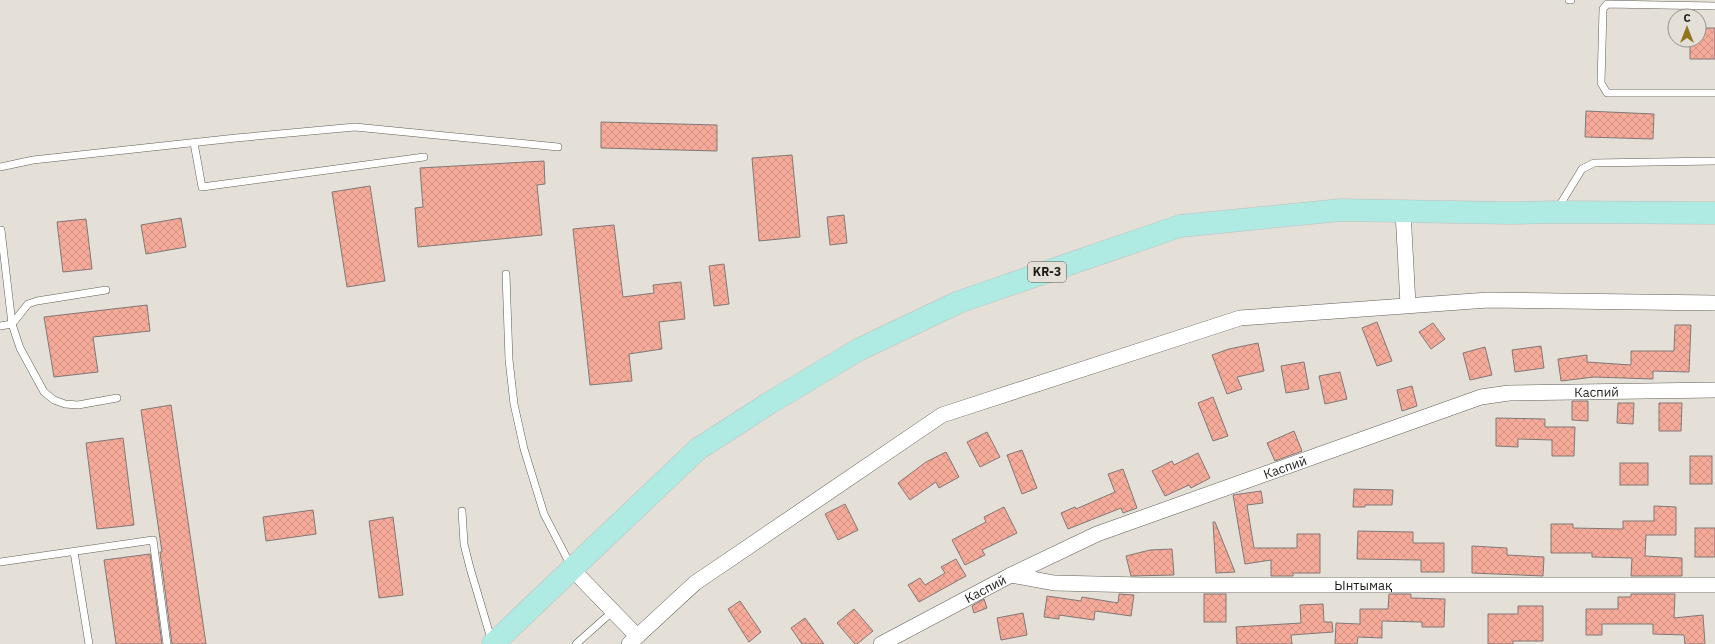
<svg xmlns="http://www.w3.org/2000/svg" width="1715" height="644" font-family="'IBM Plex Sans',sans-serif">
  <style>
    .building { fill: url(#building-cross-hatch); stroke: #817876 }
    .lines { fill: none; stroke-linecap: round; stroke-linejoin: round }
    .lane-casing { stroke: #615e57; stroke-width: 8 }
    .street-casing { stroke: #615e57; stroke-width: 16 }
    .primary-casing { stroke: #bfbfbe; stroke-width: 23 }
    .lane { stroke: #fff; stroke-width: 7 }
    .street { stroke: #fff; stroke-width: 15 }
    .primary { stroke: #afebe2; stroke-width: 22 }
    .labels { text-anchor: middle; stroke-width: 3.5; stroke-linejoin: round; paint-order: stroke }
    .shield { fill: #e4e0d8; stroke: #575551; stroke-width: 1 }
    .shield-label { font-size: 12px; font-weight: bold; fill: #1b1a17 }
    .street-label { font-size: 13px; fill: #1b1a17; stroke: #e4e0d8 }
  </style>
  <defs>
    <pattern id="building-cross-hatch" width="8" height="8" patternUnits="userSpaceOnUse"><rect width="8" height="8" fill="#f6aa9a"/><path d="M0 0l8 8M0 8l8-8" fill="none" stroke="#d29284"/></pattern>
  </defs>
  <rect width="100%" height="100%" fill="#e4e0d8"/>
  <g class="building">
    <path d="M 1699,28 L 1715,28 L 1715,59 L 1690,59 L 1690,40 L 1699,40 Z"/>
    <path d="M 1586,111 L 1654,114 L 1653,139 L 1585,137 Z"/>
    <path d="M 601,122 L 717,125 L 717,151 L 601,148 Z"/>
    <path d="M 792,155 L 800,237 L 759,241 L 752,158 Z"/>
    <path d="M 544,161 L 545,184 L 537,185 L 542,235 L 418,247 L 415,208 L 423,207 L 420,168 Z"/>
    <path d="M 370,186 L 385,281 L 347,287 L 332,192 Z"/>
    <path d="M 844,215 L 847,243 L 830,245 L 827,217 Z"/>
    <path d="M 181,218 L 186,247 L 146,254 L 141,225 Z"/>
    <path d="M 86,219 L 92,269 L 63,272 L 57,222 Z"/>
    <path d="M 614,225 L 623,297 L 654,293 L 653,285 L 681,282 L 685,319 L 659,322 L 662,349 L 629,354 L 632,381 L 590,385 L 573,229 Z"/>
    <path d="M 724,264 L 729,304 L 714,306 L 709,266 Z"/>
    <path d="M 147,305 L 150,331 L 93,337 L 98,372 L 54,377 L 44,317 Z"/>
    <path d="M 1377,322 L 1392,361 L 1377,366 L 1362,328 Z"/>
    <path d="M 1433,323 L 1445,339 L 1431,349 L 1419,332 Z"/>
    <path d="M 1675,325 L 1691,325 L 1689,372 L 1653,371 L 1653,379 L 1594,377 L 1561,381 L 1558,359 L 1587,355 L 1587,362 L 1631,365 L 1631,351 L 1674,351 Z"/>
    <path d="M 1258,343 L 1264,371 L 1237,377 L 1242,389 L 1227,394 L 1212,355 L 1229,349 Z"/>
    <path d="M 1541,346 L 1544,368 L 1515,372 L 1512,350 Z"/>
    <path d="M 1485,347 L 1492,375 L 1470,380 L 1463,353 Z"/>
    <path d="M 1304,362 L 1309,389 L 1286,393 L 1281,366 Z"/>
    <path d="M 1340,372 L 1347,399 L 1325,404 L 1319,376 Z"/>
    <path d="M 1412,386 L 1417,406 L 1402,411 L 1397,390 Z"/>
    <path d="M 1213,397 L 1228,436 L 1213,441 L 1198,403 Z"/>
    <path d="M 1572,401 L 1588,401 L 1588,421 L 1572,420 Z"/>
    <path d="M 1618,403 L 1634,403 L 1633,424 L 1617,423 Z"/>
    <path d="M 1659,403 L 1682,403 L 1681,431 L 1659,431 Z"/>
    <path d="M 171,405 L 206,644 L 172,644 L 160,552 L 162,552 L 141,410 Z"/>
    <path d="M 1496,418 L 1545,419 L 1545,427 L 1575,427 L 1574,456 L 1552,456 L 1552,440 L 1518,439 L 1518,447 L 1496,446 Z"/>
    <path d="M 1294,431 L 1302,451 L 1275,461 L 1267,443 Z"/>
    <path d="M 987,432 L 1000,457 L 980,467 L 967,442 Z"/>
    <path d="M 123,438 L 134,525 L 97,529 L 86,443 Z"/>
    <path d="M 1022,450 L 1037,488 L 1022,494 L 1007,455 Z"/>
    <path d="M 946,452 L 959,477 L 939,488 L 936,482 L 910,500 L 898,483 L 926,462 Z"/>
    <path d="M 1198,453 L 1210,478 L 1191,488 L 1189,485 L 1165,496 L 1152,471 L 1172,461 L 1174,465 Z"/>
    <rect x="1690" y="456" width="22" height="28"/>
    <rect x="1620" y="463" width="28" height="22"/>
    <path d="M 1123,469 L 1137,508 L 1123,513 L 1121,508 L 1068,529 L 1061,513 L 1075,507 L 1076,509 L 1115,492 L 1108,474 Z"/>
    <path d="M 1354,489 L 1393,490 L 1392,505 L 1365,505 L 1365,507 L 1353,507 Z"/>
    <path d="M 1261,491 L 1263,503 L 1247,505 L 1254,548 L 1297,548 L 1297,534 L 1320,534 L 1320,573 L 1293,573 L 1293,576 L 1271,576 L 1271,560 L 1245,564 L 1233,495 Z"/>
    <path d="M 845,504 L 858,530 L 838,540 L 825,514 Z"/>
    <path d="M 1654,506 L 1676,507 L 1676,535 L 1646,535 L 1645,556 L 1682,558 L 1682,576 L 1631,576 L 1632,558 L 1592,557 L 1592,553 L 1551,553 L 1551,524 L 1573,524 L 1573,528 L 1623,529 L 1623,521 L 1654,521 Z"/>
    <path d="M 1004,507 L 1017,533 L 982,550 L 985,555 L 965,565 L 952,540 L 986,522 L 984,517 Z"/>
    <path d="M 313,510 L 316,534 L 266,541 L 263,517 Z"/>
    <path d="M 393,517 L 403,595 L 379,598 L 369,521 Z"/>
    <path d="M 1213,522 L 1215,522 L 1235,572 L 1216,573 Z"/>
    <rect x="1695" y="528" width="20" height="29"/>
    <path d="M 1358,531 L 1413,532 L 1413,543 L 1444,543 L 1444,572 L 1421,572 L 1421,560 L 1357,559 Z"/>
    <path d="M 1472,546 L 1507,548 L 1507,555 L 1544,557 L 1543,576 L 1472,573 Z"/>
    <path d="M 1172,549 L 1174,575 L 1131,576 L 1126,556 L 1150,550 Z"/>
    <path d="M 150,554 L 162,644 L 116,644 L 104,560 Z"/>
    <path d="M 956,559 L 966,576 L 919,602 L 908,585 L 920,578 L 925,585 L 945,573 L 941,567 Z"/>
    <path d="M 1119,594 L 1134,595 L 1131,616 L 1095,611 L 1094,620 L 1059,615 L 1059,619 L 1044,617 L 1047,596 L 1081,601 L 1082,597 L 1118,603 Z"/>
    <rect x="1204" y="594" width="22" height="28"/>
    <path d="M 1389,594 L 1411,594 L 1411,598 L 1445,599 L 1444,627 L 1422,627 L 1422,622 L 1382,621 L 1382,638 L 1358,637 L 1357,644 L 1335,644 L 1336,623 L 1360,624 L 1360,609 L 1388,609 Z"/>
    <path d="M 1631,594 L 1675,594 L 1674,618 L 1703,615 L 1705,644 L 1685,644 L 1684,635 L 1653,634 L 1653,624 L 1602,624 L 1602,635 L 1586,635 L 1586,609 L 1618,609 L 1618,597 L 1631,597 Z"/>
    <path d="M 984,599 L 987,608 L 974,613 L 972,606 Z"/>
    <path d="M 740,601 L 761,632 L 749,642 L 728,609 Z"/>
    <path d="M 1323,604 L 1324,622 L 1332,622 L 1333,632 L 1291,635 L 1292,644 L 1237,644 L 1236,627 L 1301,623 L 1300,605 Z"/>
    <path d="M 1518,606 L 1543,606 L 1543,641 L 1513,641 L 1513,644 L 1488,644 L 1488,614 L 1518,614 Z"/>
    <path d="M 854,609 L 873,631 L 857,644 L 855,644 L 837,623 Z"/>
    <path d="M 1023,613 L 1027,635 L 1001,640 L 997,618 Z"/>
    <path d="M 805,618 L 824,644 L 802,644 L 791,628 Z"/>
  </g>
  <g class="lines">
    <g class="lane-casing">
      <g id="lane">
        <path d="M 1569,0 L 1571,0"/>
        <path d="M 1715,6 L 1607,4 L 1603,9 L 1601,83 L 1607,93 L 1715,93"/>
        <path d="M 194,143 L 202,187 L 424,157"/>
        <path d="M 0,167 L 33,160 L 236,138 L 355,127 L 558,147"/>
        <path d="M 1558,208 L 1582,169 L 1594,163 L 1715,161"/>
        <path d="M 1,230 L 12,324 L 20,348 L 44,392 L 54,400 L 65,404 L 78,405 L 117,398"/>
        <path d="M 506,274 L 509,360 L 514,404 L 524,449 L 544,514 L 571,566"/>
        <path d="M 0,326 L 12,324 L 28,304 L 37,301 L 106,290"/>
        <path d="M 462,511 L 464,544 L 470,568 L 492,642"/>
        <path d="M 74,552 L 89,644"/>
        <path d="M 0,562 L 153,540 L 167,644"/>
        <path d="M 576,644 L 613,611"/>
      </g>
    </g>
    <g class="street-casing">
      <g id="street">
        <path d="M 1403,211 L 1408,305"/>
        <path d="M 572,569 L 637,636"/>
        <path id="s1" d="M 1011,575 L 1054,583 L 1141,585 L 1715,585"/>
        <path d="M 629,644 L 695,583 L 942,415 L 1240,318 L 1488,300 L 1715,303"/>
        <path id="s2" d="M 881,644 L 1011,575 L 1097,534 L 1481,397 L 1509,393 L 1715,390"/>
      </g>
    </g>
    <g class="primary-casing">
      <path id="primary" d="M 493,644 L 698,449 L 768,404 L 858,350 L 959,302 L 1180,226 L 1341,210 L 1509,213 L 1556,212 L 1715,213"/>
    </g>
    <use href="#lane" class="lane"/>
    <use href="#street" class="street"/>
    <use href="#primary" class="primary"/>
  </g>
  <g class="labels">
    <rect class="shield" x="1028" y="262" width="38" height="20" rx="3"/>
    <g class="shield-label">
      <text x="1047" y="276">KR-3</text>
    </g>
    <g class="street-label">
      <text dy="5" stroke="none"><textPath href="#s2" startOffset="766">Каспий</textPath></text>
      <text dy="5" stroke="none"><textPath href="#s2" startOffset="442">Каспий</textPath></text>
      <text dy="5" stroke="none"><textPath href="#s1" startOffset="353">Ынтымақ</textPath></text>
      <text dy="5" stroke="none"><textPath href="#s2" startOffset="118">Каспий</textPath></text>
    </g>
  </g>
  <g transform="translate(1687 28)"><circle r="19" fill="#e4e0d8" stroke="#94918b"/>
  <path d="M0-3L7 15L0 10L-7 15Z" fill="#93741b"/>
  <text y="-6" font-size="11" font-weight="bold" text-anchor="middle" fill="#1b1a17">С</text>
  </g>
</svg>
